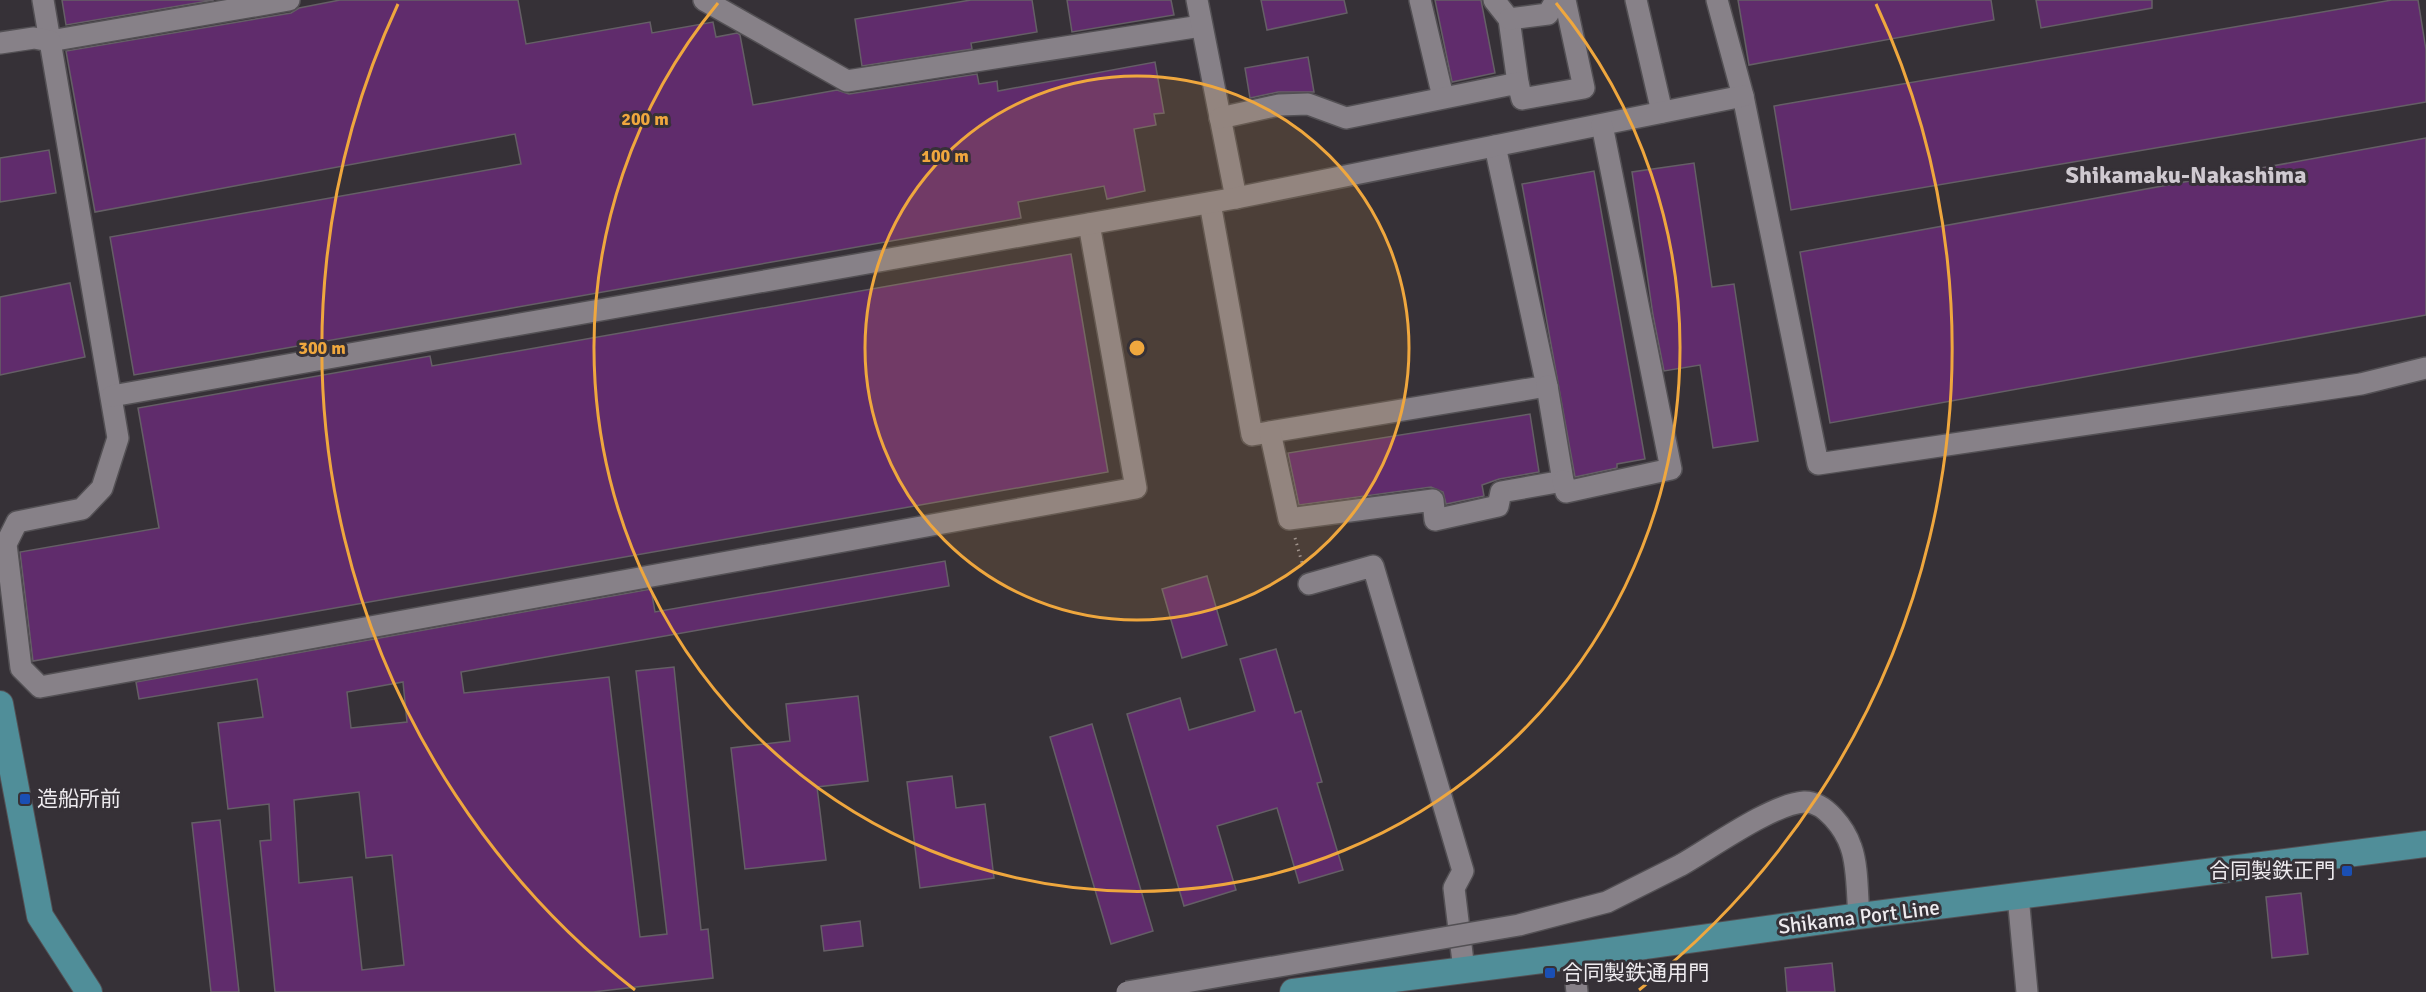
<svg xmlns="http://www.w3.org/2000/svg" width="2426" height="992" font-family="Signika,'Noto Sans JP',sans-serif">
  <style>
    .building { fill: #602c6c; stroke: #655f66; stroke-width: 1.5; fill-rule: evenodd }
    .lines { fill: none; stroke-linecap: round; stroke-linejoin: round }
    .minor-casing { stroke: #535054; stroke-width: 24 }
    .major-casing { stroke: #535054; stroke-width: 28 }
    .path { stroke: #969297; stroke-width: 3; stroke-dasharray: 1.5 4.5; stroke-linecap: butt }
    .minor { stroke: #878188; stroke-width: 21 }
    .major { stroke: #508e99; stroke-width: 26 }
    .minor-bridge-casing { stroke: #535054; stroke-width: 24; stroke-linecap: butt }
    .minor-bridge { stroke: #878188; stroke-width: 21 }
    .ring { fill: none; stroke: #efa73e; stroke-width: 3 }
    .transit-dot { fill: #1a4fb4; stroke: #363137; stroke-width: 2 }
    .labels { text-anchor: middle; stroke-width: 6; stroke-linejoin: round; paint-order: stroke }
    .poi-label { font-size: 21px; fill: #eeebef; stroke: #363137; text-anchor: start }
    .street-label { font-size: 21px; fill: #eeebef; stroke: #363137 }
    .quarter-label { font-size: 24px; font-weight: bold; fill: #cfc9d0; stroke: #363137 }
    .centre { fill: #efa73e; stroke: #363137; stroke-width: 3 }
    .ring-label { font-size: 18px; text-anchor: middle; font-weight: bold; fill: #efa73e; stroke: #363137; stroke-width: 6; stroke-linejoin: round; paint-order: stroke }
  </style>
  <rect width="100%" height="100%" fill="#363137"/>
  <g class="building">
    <path d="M 62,0 L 214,0 L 66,25 Z"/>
    <path d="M 340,0 L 518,0 L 526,44 L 650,22 L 652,33 L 713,22 L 716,37 L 737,33 L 740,35 L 753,105 L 837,90 L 849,94 L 977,74 L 979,84 L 997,81 L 998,91 L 1155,62 L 1164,113 L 1154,114 L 1156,125 L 1134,129 L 1145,191 L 1107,199 L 1104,186 L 1018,202 L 1021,218 L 134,375 L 110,237 L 521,164 L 515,134 L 95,212 L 66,51 L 291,13 L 299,8 Z"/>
    <path d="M 971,0 L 1032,0 L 1037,32 L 971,43 L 972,49 L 862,66 L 855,19 Z"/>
    <path d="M 1067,0 L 1171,0 L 1174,15 L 1072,32 Z"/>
    <path d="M 1261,0 L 1344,0 L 1347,13 L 1267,30 Z"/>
    <path d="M 1435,0 L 1481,0 L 1495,73 L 1452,82 Z"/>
    <path d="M 1738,0 L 1991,0 L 1994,20 L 1749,65 Z"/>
    <path d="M 2036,0 L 2152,0 L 2152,8 L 2041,28 Z"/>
    <path d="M 2392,0 L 2418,0 L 2426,50 L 2426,102 L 1791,210 L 1774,106 Z"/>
    <path d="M 1308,57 L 1314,92 L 1278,92 L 1250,98 L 1245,68 Z"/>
    <path d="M 2426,138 L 2426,315 L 1830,423 L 1800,252 Z"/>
    <path d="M 49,150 L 56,193 L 0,202 L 0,158 Z"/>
    <path d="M 1694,163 L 1712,287 L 1734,284 L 1758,441 L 1713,448 L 1700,365 L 1664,371 L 1653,315 L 1632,172 Z"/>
    <path d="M 1594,171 L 1645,459 L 1617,464 L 1617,468 L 1575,477 L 1522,184 Z"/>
    <path d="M 1071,254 L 1108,472 L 33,661 L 20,552 L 159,528 L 138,408 L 430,356 L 432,366 Z"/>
    <path d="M 70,283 L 85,357 L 0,375 L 0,297 Z"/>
    <path d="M 1530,414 L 1539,472 L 1499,479 L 1482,485 L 1484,496 L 1446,504 L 1443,492 L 1431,487 L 1299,505 L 1288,453 Z"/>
    <path d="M 945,561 L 949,586 L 461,672 L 464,693 L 609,677 L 640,937 L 667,934 L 636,671 L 674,667 L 701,930 L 708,929 L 713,978 L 593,992 L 275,992 L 260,841 L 271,840 L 269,804 L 228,809 L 218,723 L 263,717 L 257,679 L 139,699 L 136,682 L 651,589 L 655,612 ZM 403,682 L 407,722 L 351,728 L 347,692 ZM 359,792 L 366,858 L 392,855 L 404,965 L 362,970 L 352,877 L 299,883 L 294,800 Z"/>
    <path d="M 1207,576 L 1227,645 L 1182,658 L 1162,589 Z"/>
    <path d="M 1276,649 L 1295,713 L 1301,711 L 1322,782 L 1317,783 L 1343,870 L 1299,883 L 1277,808 L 1217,826 L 1236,890 L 1184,906 L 1127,714 L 1180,698 L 1189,730 L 1255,711 L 1240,659 Z"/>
    <path d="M 858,696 L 868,781 L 817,787 L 826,860 L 745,869 L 731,748 L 790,741 L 786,704 Z"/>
    <path d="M 1092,724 L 1153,931 L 1111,944 L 1050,737 Z"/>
    <path d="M 952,776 L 956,808 L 985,804 L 994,878 L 920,888 L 907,782 Z"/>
    <path d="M 220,820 L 239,992 L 211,992 L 192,823 Z"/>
    <path d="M 2301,893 L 2308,954 L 2272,958 L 2266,897 Z"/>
    <path d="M 860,921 L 863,946 L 824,951 L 821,926 Z"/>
    <path d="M 1832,963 L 1835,992 L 1787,992 L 1785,968 Z"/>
  </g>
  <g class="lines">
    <g class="minor-casing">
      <g id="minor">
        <path d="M 43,0 L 50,41 L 289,0"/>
        <path d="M 704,0 L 847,81 L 1201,26"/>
        <path d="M 1197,0 L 1236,198"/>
        <path d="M 1420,0 L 1443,97"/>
        <path d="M 1494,0 L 1509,19 L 1518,83"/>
        <path d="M 1636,0 L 1662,112"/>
        <path d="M 1717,0 L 1743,96 L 1818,464 L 2361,384 L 2426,368"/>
        <path d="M 1509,19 L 1548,14 L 1556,0"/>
        <path d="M 0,43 L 34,38 L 50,41 L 118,438 L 102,488 L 82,509 L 17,522 L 6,544 L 21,668 L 40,687 L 1136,488 L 1089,224"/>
        <path d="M 1220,118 L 1279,105 L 1308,104 L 1346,118 L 1518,83 L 1522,99 L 1584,88 L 1565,0"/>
        <path d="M 1210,203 L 1252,435 L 1547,386 L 1495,146"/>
        <path d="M 112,396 L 1236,198 L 1743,96"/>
        <path d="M 1270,432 L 1289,519 L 1433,500 L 1435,520 L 1498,506 L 1501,492 L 1563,481 L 1547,386"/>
        <path d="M 1563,481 L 1566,492 L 1671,469 L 1602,125"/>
        <path d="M 1309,584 L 1373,566 L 1463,871 L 1454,888 L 1464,970"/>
        <path d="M 1681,865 C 1711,848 1772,804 1804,802 C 1825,801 1845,829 1851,847 C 1858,866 1857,895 1859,916"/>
        <path d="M 2018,896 L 2027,992"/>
        <path d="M 1573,956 L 1577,992"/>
      </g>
    </g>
    <g class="major-casing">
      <g id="major">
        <path d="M 0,704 L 40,916 L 89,992"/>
        <path d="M 1293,992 L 1573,956 L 1859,916 L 2426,844"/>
      </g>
    </g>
    <path class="path" d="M 1295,538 L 1303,566"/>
    <use href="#minor" class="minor"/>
    <use href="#major" class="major"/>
    <g class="minor-bridge-casing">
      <path id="minor-bridge" d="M 1127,992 L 1519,925 L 1607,902 L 1681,865"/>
    </g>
    <use href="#minor-bridge" class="minor-bridge"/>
  </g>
  <circle cx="1137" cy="348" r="272" fill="#efa73e" fill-opacity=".12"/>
  <g class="ring">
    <circle cx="1137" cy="348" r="272"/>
    <path d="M1556 3A543 543 0 1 1 718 3"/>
    <path d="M635 990A815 815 0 0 1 398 4M1876 4A815 815 0 0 1 1639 990"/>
  </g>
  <g class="transit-dot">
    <rect x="19" y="793" width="12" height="12" rx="3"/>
    <rect x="2341" y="865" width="12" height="12" rx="3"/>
    <rect x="1544" y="967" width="12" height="12" rx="3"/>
  </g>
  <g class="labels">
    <g class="poi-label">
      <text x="37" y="806">造船所前</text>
      <text x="2335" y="878" text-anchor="end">合同製鉄正門</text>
      <text x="1562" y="980">合同製鉄通用門</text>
    </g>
    <g class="street-label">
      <text transform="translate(1859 917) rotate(-7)" y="7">Shikama Port Line</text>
    </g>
    <g class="quarter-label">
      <text x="2186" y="183">Shikamaku-Nakashima</text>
    </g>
  </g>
  <circle cx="1137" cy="348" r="9" class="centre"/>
  <g class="ring-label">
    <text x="645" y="125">200 m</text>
    <text x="945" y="162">100 m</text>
    <text x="322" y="354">300 m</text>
  </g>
</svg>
